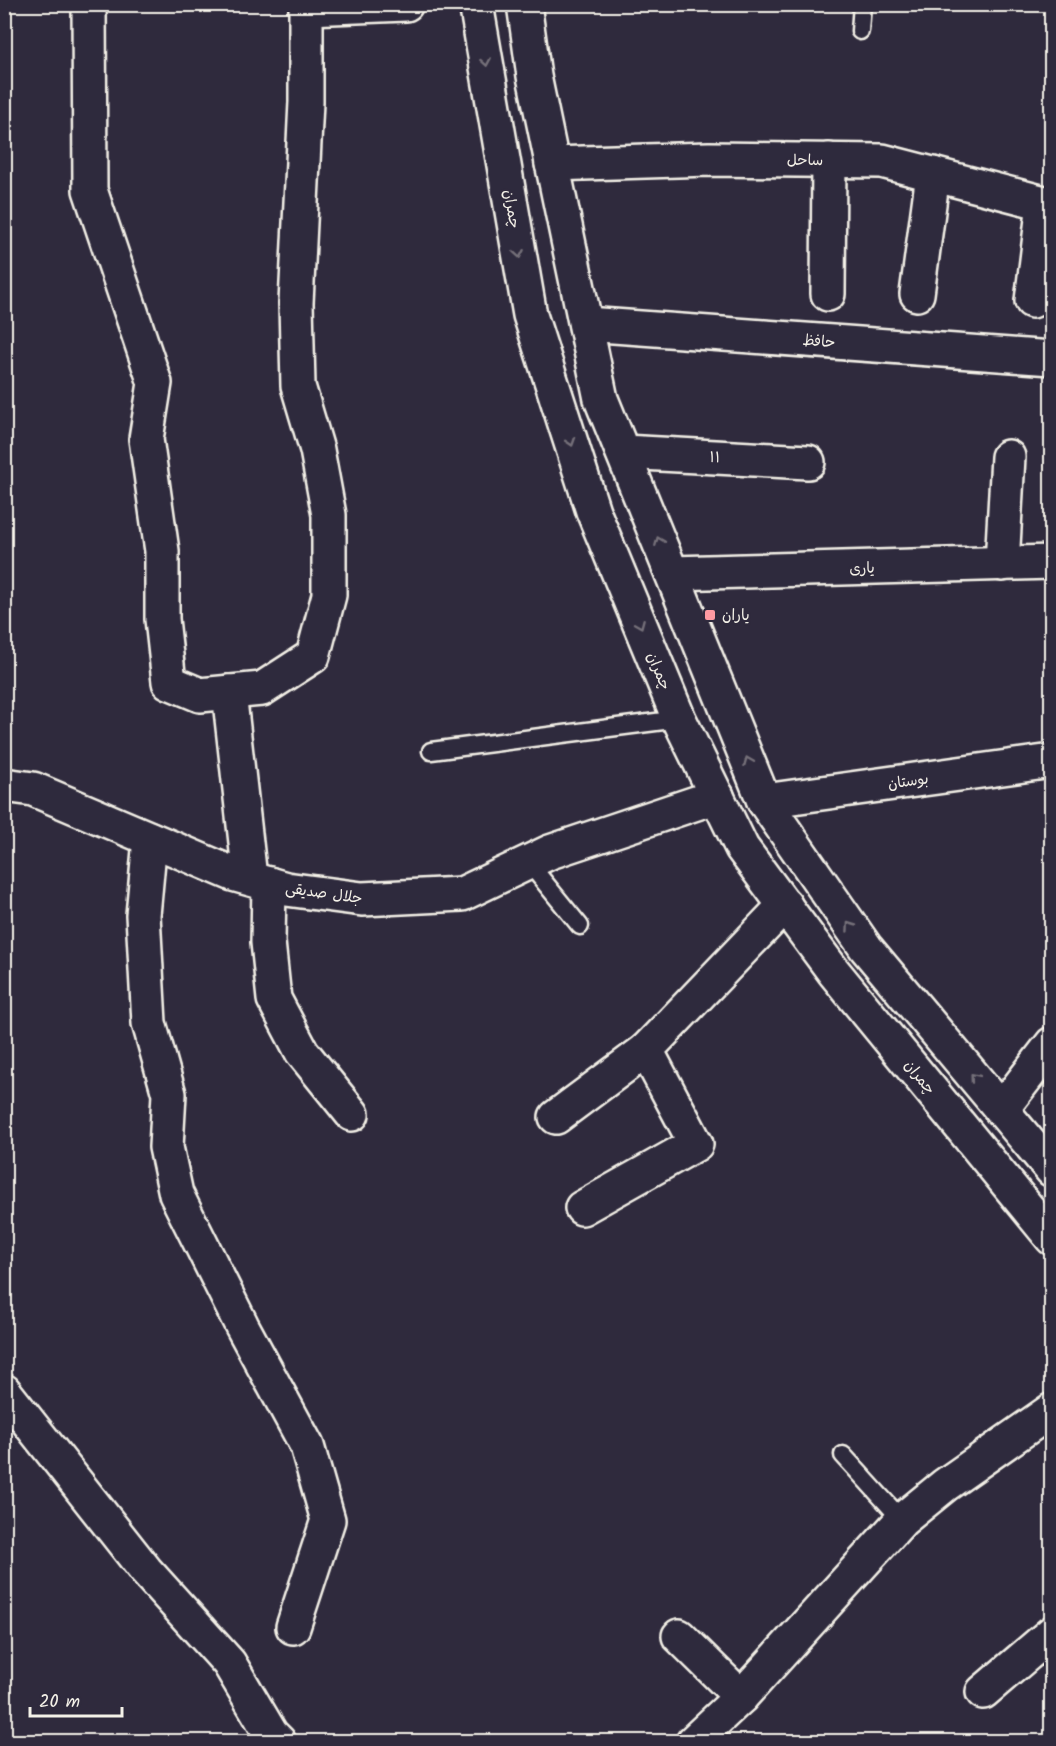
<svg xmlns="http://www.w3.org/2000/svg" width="1056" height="1746" font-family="Kalam,'Playpen Sans Arabic',sans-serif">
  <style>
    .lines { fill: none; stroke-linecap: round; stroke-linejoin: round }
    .service-casing { stroke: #f4f1e8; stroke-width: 21 }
    .minor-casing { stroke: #f4f1e8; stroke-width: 38 }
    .secondary-casing { stroke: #f4f1e8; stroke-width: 38 }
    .service { stroke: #2f2a3d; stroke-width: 16 }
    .minor { stroke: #2f2a3d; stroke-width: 33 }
    .secondary { stroke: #2f2a3d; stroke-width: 33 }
    .oneway { stroke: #747079 }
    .poi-dot { fill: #ff9aa2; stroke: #2f2a3d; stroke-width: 2 }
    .labels { text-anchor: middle; stroke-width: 4.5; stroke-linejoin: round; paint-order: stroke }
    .street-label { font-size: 15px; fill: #f4f1e8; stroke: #2f2a3d }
    .poi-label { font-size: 15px; fill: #f4f1e8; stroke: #2f2a3d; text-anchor: start }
  </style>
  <rect width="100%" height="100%" fill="#2f2a3d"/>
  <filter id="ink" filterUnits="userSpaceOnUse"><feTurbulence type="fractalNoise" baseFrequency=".0167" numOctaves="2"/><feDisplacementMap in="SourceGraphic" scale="12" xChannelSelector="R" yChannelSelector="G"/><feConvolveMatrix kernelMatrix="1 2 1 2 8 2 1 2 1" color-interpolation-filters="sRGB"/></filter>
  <g filter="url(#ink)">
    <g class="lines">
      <g class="service-casing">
        <g id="service">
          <path d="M 860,31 L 862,4"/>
          <path d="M 431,751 L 679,719"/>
          <path d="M 528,862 L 580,926"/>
          <path d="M 843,1455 L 902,1520"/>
        </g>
      </g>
      <g class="minor-casing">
        <g id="minor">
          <path d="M 89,4 L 90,190 L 155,383 L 146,439 L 162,551 L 162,619 L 169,682 L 200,695 L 262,689 L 313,656 L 329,595 L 329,515 L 317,450 L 298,386 L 296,303 L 306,102 L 306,4"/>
          <path d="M 307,8 L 406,4"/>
          <path d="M 552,164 L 709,159 L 882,161 L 1052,205"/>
          <path d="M 828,294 L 829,160"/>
          <path d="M 917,294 L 933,174"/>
          <path d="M 1032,301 L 1044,203"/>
          <path d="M 586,324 L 1052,358"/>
          <path d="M 623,452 L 808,462"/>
          <path d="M 1002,564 L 1008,457"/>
          <path d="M 672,573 L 1052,562"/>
          <path d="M 229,692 L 250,878"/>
          <path d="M 4,785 L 33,789 L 233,874 L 286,889 L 362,899 L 462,894 L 550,852 L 717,796"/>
          <path d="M 764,801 L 1052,761"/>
          <path d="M 150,839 L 143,915 L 149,1023 L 169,1094 L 166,1147 L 176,1194 L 242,1326 L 307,1446 L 328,1520 L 293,1627"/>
          <path d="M 269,884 L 268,942 L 274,999 L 302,1052 L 352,1114"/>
          <path d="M 1001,1110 L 1052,1044"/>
          <path d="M 556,1117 L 646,1050"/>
          <path d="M 582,1208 L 696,1144 L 646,1050 L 785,905"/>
          <path d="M 4,1391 L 146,1571 L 229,1663 L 271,1734 L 279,1742"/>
          <path d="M 679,1636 L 741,1697"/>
          <path d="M 983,1692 L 1052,1633"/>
          <path d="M 693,1742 L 741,1697 L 902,1520 L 945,1485 L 1052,1410"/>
        </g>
      </g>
      <g class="secondary-casing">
        <g id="secondary">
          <path d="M 476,4 L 530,315 L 593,511 L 679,719 L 742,848 L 834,972 L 1052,1238"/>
          <path d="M 524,4 L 534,76 L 601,399 L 764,801 L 866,948 L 1052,1170"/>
        </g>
      </g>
      <use href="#service" class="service"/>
      <use href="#minor" class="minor"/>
      <use href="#secondary" class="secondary"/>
    </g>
    <defs><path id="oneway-chevron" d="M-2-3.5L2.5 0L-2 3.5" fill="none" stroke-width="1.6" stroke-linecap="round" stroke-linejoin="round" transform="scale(1.5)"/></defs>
    <g class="oneway">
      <use href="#oneway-chevron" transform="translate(486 62) rotate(80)"/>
      <use href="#oneway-chevron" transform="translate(519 254) rotate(80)"/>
      <use href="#oneway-chevron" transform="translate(571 442) rotate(72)"/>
      <use href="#oneway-chevron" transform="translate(659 541) rotate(-112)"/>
      <use href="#oneway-chevron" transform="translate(640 624) rotate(67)"/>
      <use href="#oneway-chevron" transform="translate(748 761) rotate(-112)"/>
      <use href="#oneway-chevron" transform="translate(850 926) rotate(-125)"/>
      <use href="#oneway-chevron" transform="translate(974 1077) rotate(-130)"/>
    </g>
  </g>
  <rect class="poi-dot" x="704" y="609" width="12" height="12" rx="3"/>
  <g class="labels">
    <g class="street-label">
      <text transform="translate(805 160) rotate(1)" y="5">ساحل</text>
      <text transform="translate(512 209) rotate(80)" y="5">چمران</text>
      <text transform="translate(819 341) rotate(4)" y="5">حافظ</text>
      <text transform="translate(715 457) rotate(3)" y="5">۱۱</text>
      <text transform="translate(862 568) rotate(-2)" y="5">یاری</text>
      <text transform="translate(659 671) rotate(67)" y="5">چمران</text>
      <text transform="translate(908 781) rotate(-8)" y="5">بوستان</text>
      <text transform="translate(324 893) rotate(8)" y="5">جلال صدیقی</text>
      <text transform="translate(920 1077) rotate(51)" y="5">چمران</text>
    </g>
    <g class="poi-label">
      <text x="722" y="620">یاران</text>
    </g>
  </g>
  <rect width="1056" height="1746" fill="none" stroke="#2f2a3d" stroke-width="24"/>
  <rect x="12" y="12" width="1032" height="1722" fill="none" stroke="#f4f1e8" stroke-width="2" filter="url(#ink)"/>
  <path d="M30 1707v9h92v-9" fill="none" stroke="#f4f1e8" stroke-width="3"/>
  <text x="39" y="1707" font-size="18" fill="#f4f1e8" stroke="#2f2a3d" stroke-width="4.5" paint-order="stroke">20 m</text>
</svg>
